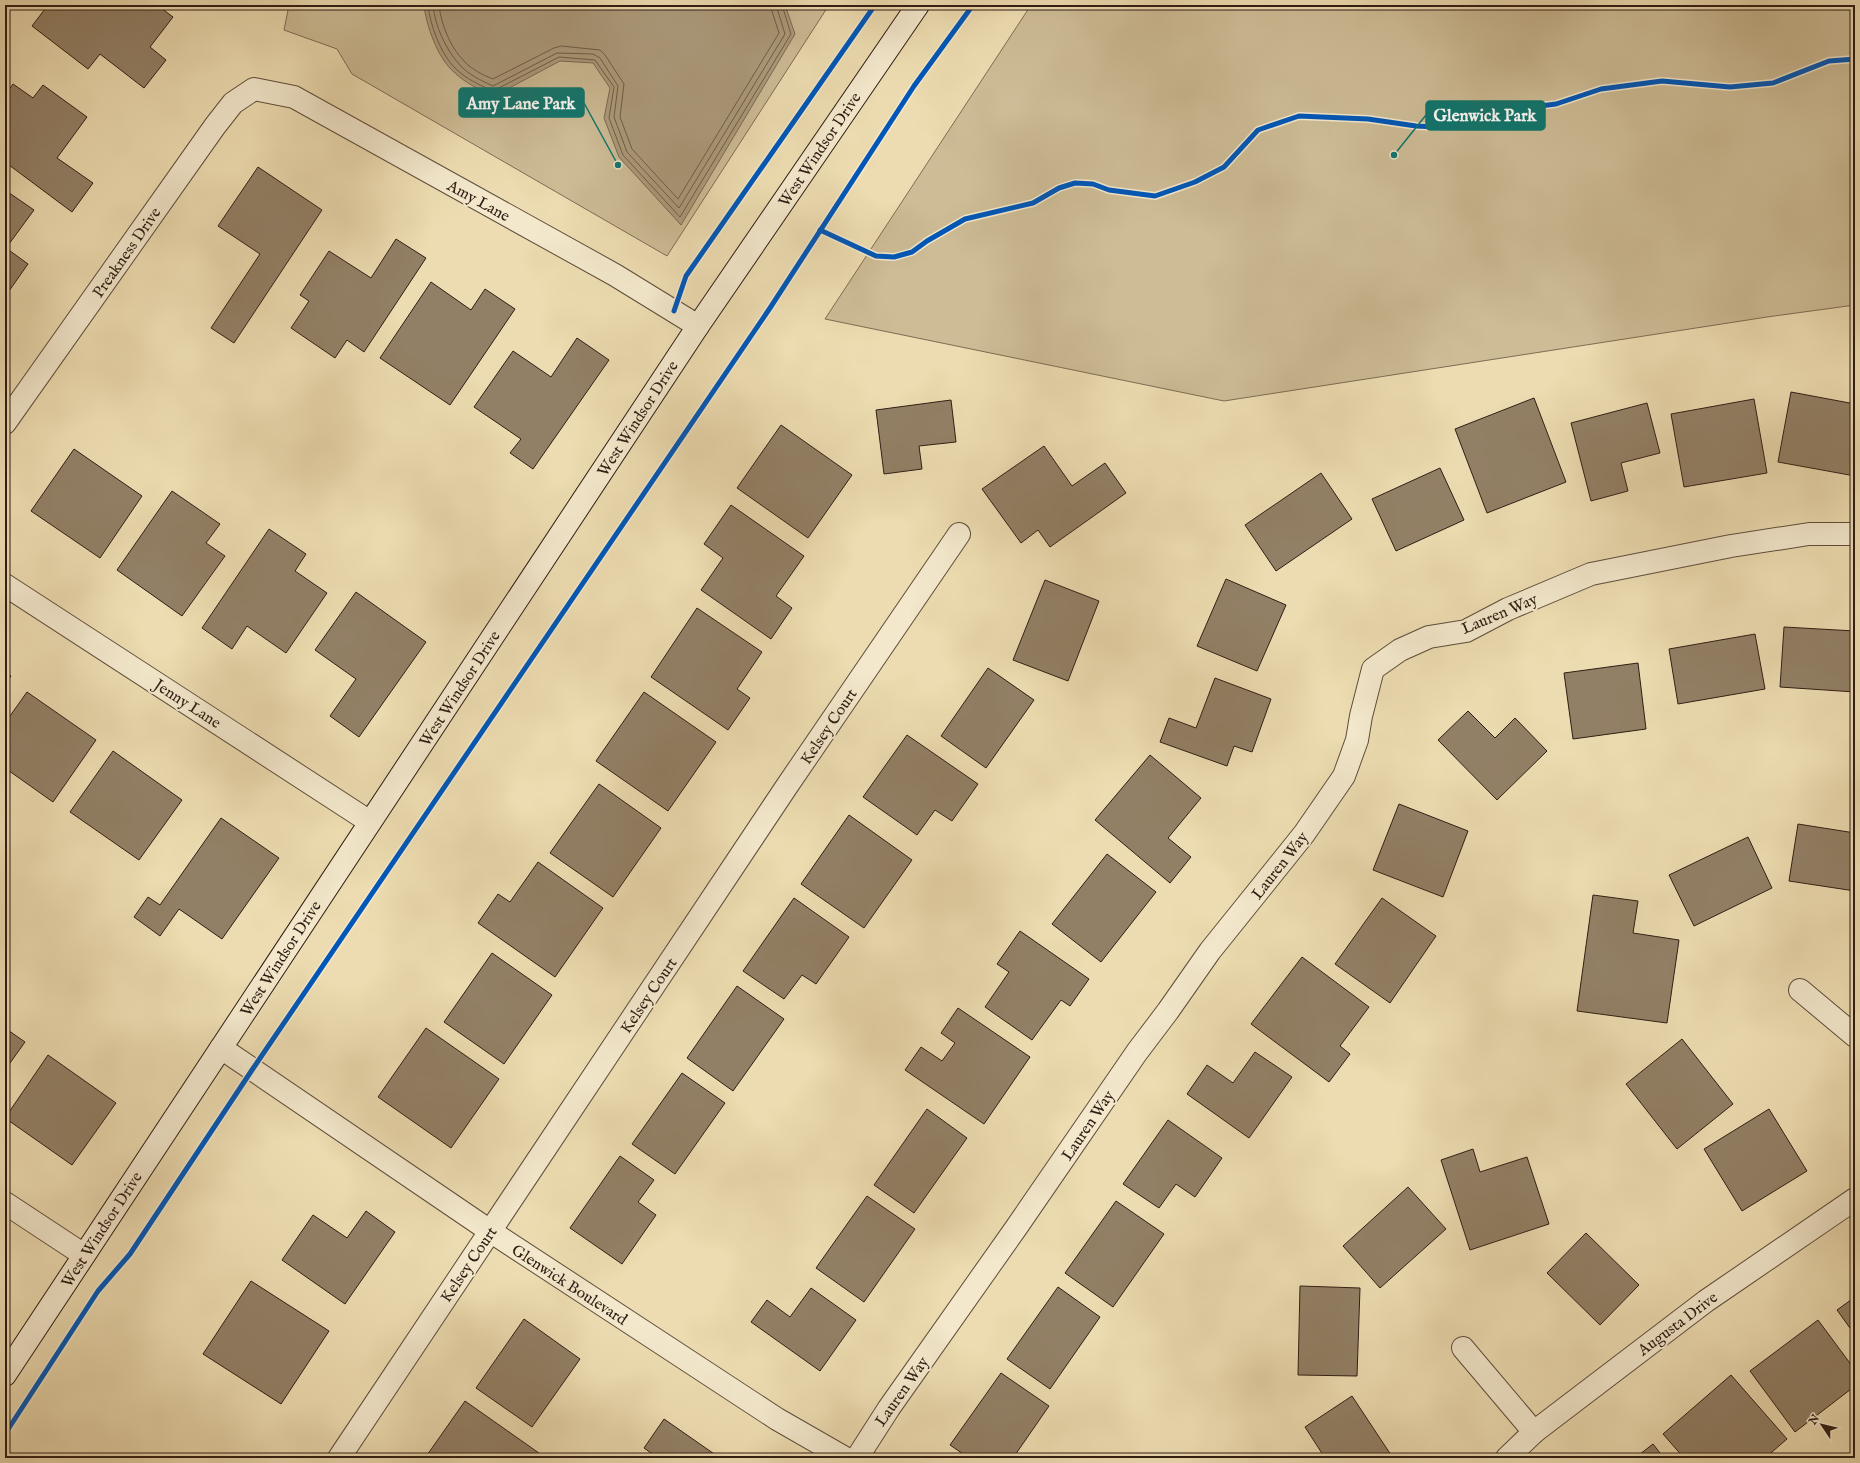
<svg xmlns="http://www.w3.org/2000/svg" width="1860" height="1463" font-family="'IM FELL English',serif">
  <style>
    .green { fill: #cdbc96; stroke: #7e6c55 }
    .water { fill: #ac9b7c; stroke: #7a6952 }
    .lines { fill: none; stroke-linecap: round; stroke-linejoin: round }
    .shore { stroke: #6e5c48; stroke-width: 1 }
    .building { fill: #928066; stroke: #2f1d14 }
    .street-casing { stroke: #5e4d3b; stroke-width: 24 }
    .secondary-casing { stroke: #2f1d14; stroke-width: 24 }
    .street { stroke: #f3e8cc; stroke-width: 22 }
    .secondary { stroke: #f3e8cc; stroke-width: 22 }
    .cycleway-casing { stroke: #f3e8cc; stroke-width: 8 }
    .cycleway { stroke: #0057b8; stroke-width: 5 }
    .labels { text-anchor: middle; stroke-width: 4; stroke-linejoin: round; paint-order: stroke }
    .street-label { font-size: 16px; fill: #2f1d14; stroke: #f3e8cc }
    .leader { fill: none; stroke: #0f766e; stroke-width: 1.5 }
    .callout-dot { fill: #0f766e; stroke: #f3e8cc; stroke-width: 1.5 }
    .callout { fill: #0f766e; stroke: #0f766e; stroke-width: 1.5 }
    .callout-label { font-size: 17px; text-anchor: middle; font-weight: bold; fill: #fff }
  </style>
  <rect width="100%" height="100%" fill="#eddcb1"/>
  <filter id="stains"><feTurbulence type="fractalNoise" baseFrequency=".005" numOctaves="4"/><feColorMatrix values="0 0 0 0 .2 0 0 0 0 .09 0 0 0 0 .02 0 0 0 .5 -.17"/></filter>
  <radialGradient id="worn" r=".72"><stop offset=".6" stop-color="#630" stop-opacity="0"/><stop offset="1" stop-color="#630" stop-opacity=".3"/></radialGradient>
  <g class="green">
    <path d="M 289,5 L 829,5 L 667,256 L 352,74 L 337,49 L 284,30 Z"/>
    <path d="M 1031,5 L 1855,5 L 1855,305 L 1767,317 L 1224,401 L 825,319 Z"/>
  </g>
  <path class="water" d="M 424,5 L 785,5 L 795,34 L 681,225 L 619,157 L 604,118 L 610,88 L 593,63 L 560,61 L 494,96 C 480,90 465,83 454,72 C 438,59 426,25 424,5 Z"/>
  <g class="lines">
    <g class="shore">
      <path d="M 428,5 C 430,25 441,55 456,69 C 466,79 480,85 493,91 L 559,57 L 595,60 L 614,87 L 609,118 L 623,155 L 680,217 L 791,34 L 782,5"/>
      <path d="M 433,5 C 435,26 445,48 459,64 C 467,74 482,81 493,86 L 557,53 L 593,54 L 600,58 L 618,86 L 614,117 L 627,152 L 679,208 L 785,34 L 776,5"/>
      <path d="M 439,5 C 441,24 450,47 464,61 C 471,69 483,75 493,79 L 554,48 L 561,46 L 600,50 L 605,55 L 624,84 L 620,117 L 632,149 L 678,199 L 779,33 L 770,5"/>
    </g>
  </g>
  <g class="building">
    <path d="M 48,5 L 157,5 L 173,17 L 150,47 L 166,60 L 144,88 L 100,54 L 88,69 L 32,26 Z"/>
    <path d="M 13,84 L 33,98 L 43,85 L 87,117 L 57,158 L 93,183 L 72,212 L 5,162 L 5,95 Z"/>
    <path d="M 258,167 L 322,210 L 234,343 L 211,328 L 260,254 L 218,226 Z"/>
    <path d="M 5,190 L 34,210 L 6,248 L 28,264 L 9,291 L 5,288 Z"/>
    <path d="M 396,239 L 426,258 L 364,352 L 347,340 L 335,358 L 291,328 L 309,301 L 300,295 L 329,251 L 371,278 Z"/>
    <path d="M 431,282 L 471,310 L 485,289 L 515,309 L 450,405 L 380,358 Z"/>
    <path d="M 577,338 L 609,360 L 533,469 L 510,453 L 521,439 L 474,407 L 513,351 L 551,377 Z"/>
    <path d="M 1791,392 L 1855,404 L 1855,476 L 1778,462 Z"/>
    <path d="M 1534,398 L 1566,482 L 1487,513 L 1455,429 Z"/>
    <path d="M 1754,399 L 1767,473 L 1684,487 L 1671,414 Z"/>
    <path d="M 951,400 L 956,442 L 919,446 L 922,469 L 884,474 L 876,410 Z"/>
    <path d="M 1647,403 L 1660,453 L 1621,463 L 1628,491 L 1591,501 L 1571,423 Z"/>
    <path d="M 781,425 L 852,475 L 808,538 L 737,488 Z"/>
    <path d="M 1044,446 L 1072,486 L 1105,463 L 1126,493 L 1050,547 L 1038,530 L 1021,543 L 982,489 Z"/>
    <path d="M 74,449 L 142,496 L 100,558 L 31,511 Z"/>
    <path d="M 1440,468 L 1464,520 L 1396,551 L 1372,499 Z"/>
    <path d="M 1321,473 L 1352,519 L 1276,571 L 1245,525 Z"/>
    <path d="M 172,491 L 220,524 L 206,543 L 225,556 L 182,616 L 117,570 Z"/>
    <path d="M 731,505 L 804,556 L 776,596 L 792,608 L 771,639 L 701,590 L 723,558 L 704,544 Z"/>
    <path d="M 269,529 L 306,554 L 295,571 L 327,593 L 286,653 L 247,626 L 232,649 L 202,628 Z"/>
    <path d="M 1226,579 L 1286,605 L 1257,671 L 1197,646 Z"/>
    <path d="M 1045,580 L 1099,601 L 1068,681 L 1013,660 Z"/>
    <path d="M 356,592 L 426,642 L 359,737 L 330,716 L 356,679 L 315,650 Z"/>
    <path d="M 697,608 L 762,652 L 737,689 L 750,698 L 728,730 L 651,677 Z"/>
    <path d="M 1784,627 L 1855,631 L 1855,692 L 1780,687 Z"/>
    <path d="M 1755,634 L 1765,689 L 1678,704 L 1669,649 Z"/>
    <path d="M 1638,663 L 1646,729 L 1573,739 L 1564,673 Z"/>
    <path d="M 988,668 L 1034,700 L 986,768 L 941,736 Z"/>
    <path d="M 5,672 L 11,676 L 5,684 Z"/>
    <path d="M 1215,678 L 1271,699 L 1252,752 L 1234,746 L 1227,766 L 1160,742 L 1169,718 L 1196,728 Z"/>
    <path d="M 27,692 L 96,740 L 53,802 L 5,768 L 5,723 Z"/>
    <path d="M 644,692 L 716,742 L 668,811 L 596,761 Z"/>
    <path d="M 1468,711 L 1495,738 L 1515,718 L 1547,751 L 1497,800 L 1438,740 Z"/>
    <path d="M 907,735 L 978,784 L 952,821 L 935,810 L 917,835 L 863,797 Z"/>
    <path d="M 113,751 L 182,800 L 139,860 L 70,812 Z"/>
    <path d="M 1150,755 L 1201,798 L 1168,838 L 1191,857 L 1170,883 L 1095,820 Z"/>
    <path d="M 599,784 L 661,828 L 613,897 L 550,853 Z"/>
    <path d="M 1399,804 L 1468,831 L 1443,897 L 1373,870 Z"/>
    <path d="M 849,815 L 912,860 L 864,928 L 801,884 Z"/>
    <path d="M 221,818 L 279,858 L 222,939 L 179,909 L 160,936 L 134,917 L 148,897 L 160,905 Z"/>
    <path d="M 1798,824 L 1855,833 L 1855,891 L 1789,881 Z"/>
    <path d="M 1748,837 L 1772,888 L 1694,926 L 1669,875 Z"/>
    <path d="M 1107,854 L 1156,892 L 1101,962 L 1052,924 Z"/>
    <path d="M 538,862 L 603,908 L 555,977 L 478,923 L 498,894 L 510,902 Z"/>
    <path d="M 1593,895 L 1638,901 L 1633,933 L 1679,940 L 1667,1023 L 1577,1011 Z"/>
    <path d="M 794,898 L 849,937 L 816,984 L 802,975 L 784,999 L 743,971 Z"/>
    <path d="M 1382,898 L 1436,936 L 1390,1003 L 1335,964 Z"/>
    <path d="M 1020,931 L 1089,979 L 1070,1006 L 1061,1000 L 1032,1040 L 985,1007 L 1009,972 L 997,964 Z"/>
    <path d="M 492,953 L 552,995 L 504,1064 L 444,1022 Z"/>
    <path d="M 1302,957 L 1369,1007 L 1340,1046 L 1350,1054 L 1329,1082 L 1251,1024 Z"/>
    <path d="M 737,986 L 784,1019 L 733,1091 L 687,1058 Z"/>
    <path d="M 958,1008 L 1030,1057 L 984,1124 L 905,1070 L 921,1047 L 942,1061 L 955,1043 L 941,1033 Z"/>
    <path d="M 5,1028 L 25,1042 L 5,1070 Z"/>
    <path d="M 426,1028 L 499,1079 L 451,1148 L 378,1097 Z"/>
    <path d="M 1682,1039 L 1733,1104 L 1677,1149 L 1626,1084 Z"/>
    <path d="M 1255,1052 L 1292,1077 L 1249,1138 L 1187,1094 L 1207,1065 L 1233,1083 Z"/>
    <path d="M 48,1055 L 116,1103 L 72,1165 L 5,1118 Z"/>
    <path d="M 682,1073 L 725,1103 L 675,1174 L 632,1144 Z"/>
    <path d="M 927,1109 L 967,1138 L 914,1213 L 874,1185 Z"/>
    <path d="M 1769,1109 L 1807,1171 L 1742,1211 L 1704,1149 Z"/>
    <path d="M 1168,1120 L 1222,1158 L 1195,1197 L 1176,1184 L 1159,1208 L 1123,1184 Z"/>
    <path d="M 1473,1149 L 1480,1172 L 1527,1157 L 1549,1224 L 1470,1250 L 1441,1160 Z"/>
    <path d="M 620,1156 L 654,1180 L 638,1202 L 656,1215 L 622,1264 L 570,1228 Z"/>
    <path d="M 1408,1187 L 1446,1229 L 1380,1288 L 1343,1246 Z"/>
    <path d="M 867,1196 L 915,1229 L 864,1302 L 816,1268 Z"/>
    <path d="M 1116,1201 L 1164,1234 L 1113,1307 L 1065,1273 Z"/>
    <path d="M 366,1211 L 395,1232 L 345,1304 L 282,1260 L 313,1215 L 347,1238 Z"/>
    <path d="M 1586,1233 L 1639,1285 L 1600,1325 L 1547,1273 Z"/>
    <path d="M 251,1281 L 329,1331 L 281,1404 L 203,1354 Z"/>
    <path d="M 1300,1286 L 1360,1288 L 1357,1376 L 1298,1375 Z"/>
    <path d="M 1058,1287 L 1100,1317 L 1050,1389 L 1007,1359 Z"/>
    <path d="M 811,1288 L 856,1320 L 820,1371 L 751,1322 L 767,1300 L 790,1317 Z"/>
    <path d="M 1855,1297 L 1855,1335 L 1837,1310 Z"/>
    <path d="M 524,1319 L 580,1359 L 532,1427 L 476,1388 Z"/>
    <path d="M 1818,1320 L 1855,1370 L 1855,1386 L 1795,1432 L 1750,1371 Z"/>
    <path d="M 1001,1373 L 1049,1406 L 1013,1458 L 969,1458 L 950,1445 Z"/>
    <path d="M 1731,1375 L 1787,1439 L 1765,1458 L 1684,1458 L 1663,1434 Z"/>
    <path d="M 1352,1396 L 1393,1458 L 1325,1458 L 1305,1427 Z"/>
    <path d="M 465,1401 L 546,1458 L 425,1458 Z"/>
    <path d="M 664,1419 L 720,1458 L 658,1458 L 644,1448 Z"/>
    <path d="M 1653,1444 L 1664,1458 L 1635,1458 Z"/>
    <path d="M 135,1453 L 142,1458 L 131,1458 Z"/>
  </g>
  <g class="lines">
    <g class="street-casing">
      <g id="street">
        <path d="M 5,423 L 215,126 L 233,103 L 254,89 L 294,97 L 615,275 L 698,326"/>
        <path d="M 5,585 L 370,822"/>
        <path d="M 1800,990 L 1855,1036"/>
        <path d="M 221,1048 L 490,1231 L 777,1419 L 845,1458"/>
        <path d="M 5,1203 L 84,1255"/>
        <path d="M 1463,1348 L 1534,1432"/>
        <path d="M 339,1458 L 787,786 L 959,534"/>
        <path d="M 857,1458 L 889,1408 L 1016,1228 L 1137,1052 L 1168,1011 L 1210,951 L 1304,834 L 1344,776 L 1357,740 L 1361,716 L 1373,669 L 1400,650 L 1429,637 L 1466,631 L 1508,609 L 1591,574 L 1731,546 L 1809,534 L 1855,534"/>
        <path d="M 1507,1458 L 1534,1432 L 1706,1301 L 1855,1199"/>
      </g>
    </g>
    <g class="secondary-casing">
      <path id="secondary" d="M 5,1375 L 698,326 L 918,5"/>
    </g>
    <use href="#street" class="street"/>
    <use href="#secondary" class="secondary"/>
    <g class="cycleway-casing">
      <g id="cycleway">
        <path d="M 820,230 L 876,256 L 894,257 L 912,252 L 927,241 L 965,219 L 1033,203 L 1059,188 L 1075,183 L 1093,184 L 1109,190 L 1155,196 L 1195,182 L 1224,167 L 1258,130 L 1299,116 L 1368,119 L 1416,126 L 1437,127 L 1469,115 L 1556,104 L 1601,89 L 1662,81 L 1730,87 L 1773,83 L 1829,61 L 1855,59"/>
        <path d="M 674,311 L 686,276 L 875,5"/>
        <path d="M 5,1434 L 98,1291 L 130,1254 L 252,1070 L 770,308 L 914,86 L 973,5"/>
      </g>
    </g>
    <use href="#cycleway" class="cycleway"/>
  </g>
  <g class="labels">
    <g class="street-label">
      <text transform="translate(819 149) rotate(-56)" y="6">West Windsor Drive</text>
      <text transform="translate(479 200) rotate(29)" y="6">Amy Lane</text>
      <text transform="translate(126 252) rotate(-55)" y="6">Preakness Drive</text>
      <text transform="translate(637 418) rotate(-57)" y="6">West Windsor Drive</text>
      <text transform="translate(1499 613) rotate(-23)" y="6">Lauren Way</text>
      <text transform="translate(459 688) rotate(-57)" y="6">West Windsor Drive</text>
      <text transform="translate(188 703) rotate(33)" y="6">Jenny Lane</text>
      <text transform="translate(828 726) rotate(-56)" y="6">Kelsey Court</text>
      <text transform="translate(1279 865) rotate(-52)" y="6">Lauren Way</text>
      <text transform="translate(280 958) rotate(-57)" y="6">West Windsor Drive</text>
      <text transform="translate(648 995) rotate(-56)" y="6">Kelsey Court</text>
      <text transform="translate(1087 1125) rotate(-56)" y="6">Lauren Way</text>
      <text transform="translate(101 1229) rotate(-57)" y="6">West Windsor Drive</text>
      <text transform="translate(468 1264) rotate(-56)" y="6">Kelsey Court</text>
      <text transform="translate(570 1284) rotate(33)" y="6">Glenwick Boulevard</text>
      <text transform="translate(1677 1323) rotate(-37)" y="6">Augusta Drive</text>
      <text transform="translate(901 1391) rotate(-55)" y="6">Lauren Way</text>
    </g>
  </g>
  <path class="leader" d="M618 165L584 103M1394 155L1426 115"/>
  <g class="callout-dot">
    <circle cx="618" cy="165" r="4"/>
    <circle cx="1394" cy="155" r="4"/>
  </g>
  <g class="callout">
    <rect x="459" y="88" width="125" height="29" rx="4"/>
    <rect x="1426" y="101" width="119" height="29" rx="4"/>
  </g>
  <g class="callout-label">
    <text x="521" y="109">Amy Lane Park</text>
    <text x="1485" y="121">Glenwick Park</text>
  </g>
  <rect width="1860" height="1463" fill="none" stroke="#eddcb1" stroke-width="20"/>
  <rect x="6" y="6" width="1848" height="1451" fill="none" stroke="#2f1d14" stroke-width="2"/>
  <rect x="10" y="10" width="1840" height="1443" fill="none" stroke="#2f1d14"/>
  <g transform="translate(1822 1425) rotate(305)" stroke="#f3e8cc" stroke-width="3" paint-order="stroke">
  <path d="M0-3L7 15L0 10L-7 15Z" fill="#2f1d14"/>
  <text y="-6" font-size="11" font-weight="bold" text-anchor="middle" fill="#2f1d14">N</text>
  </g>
  <rect width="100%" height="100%" filter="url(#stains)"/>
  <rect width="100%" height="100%" fill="url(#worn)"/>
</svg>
